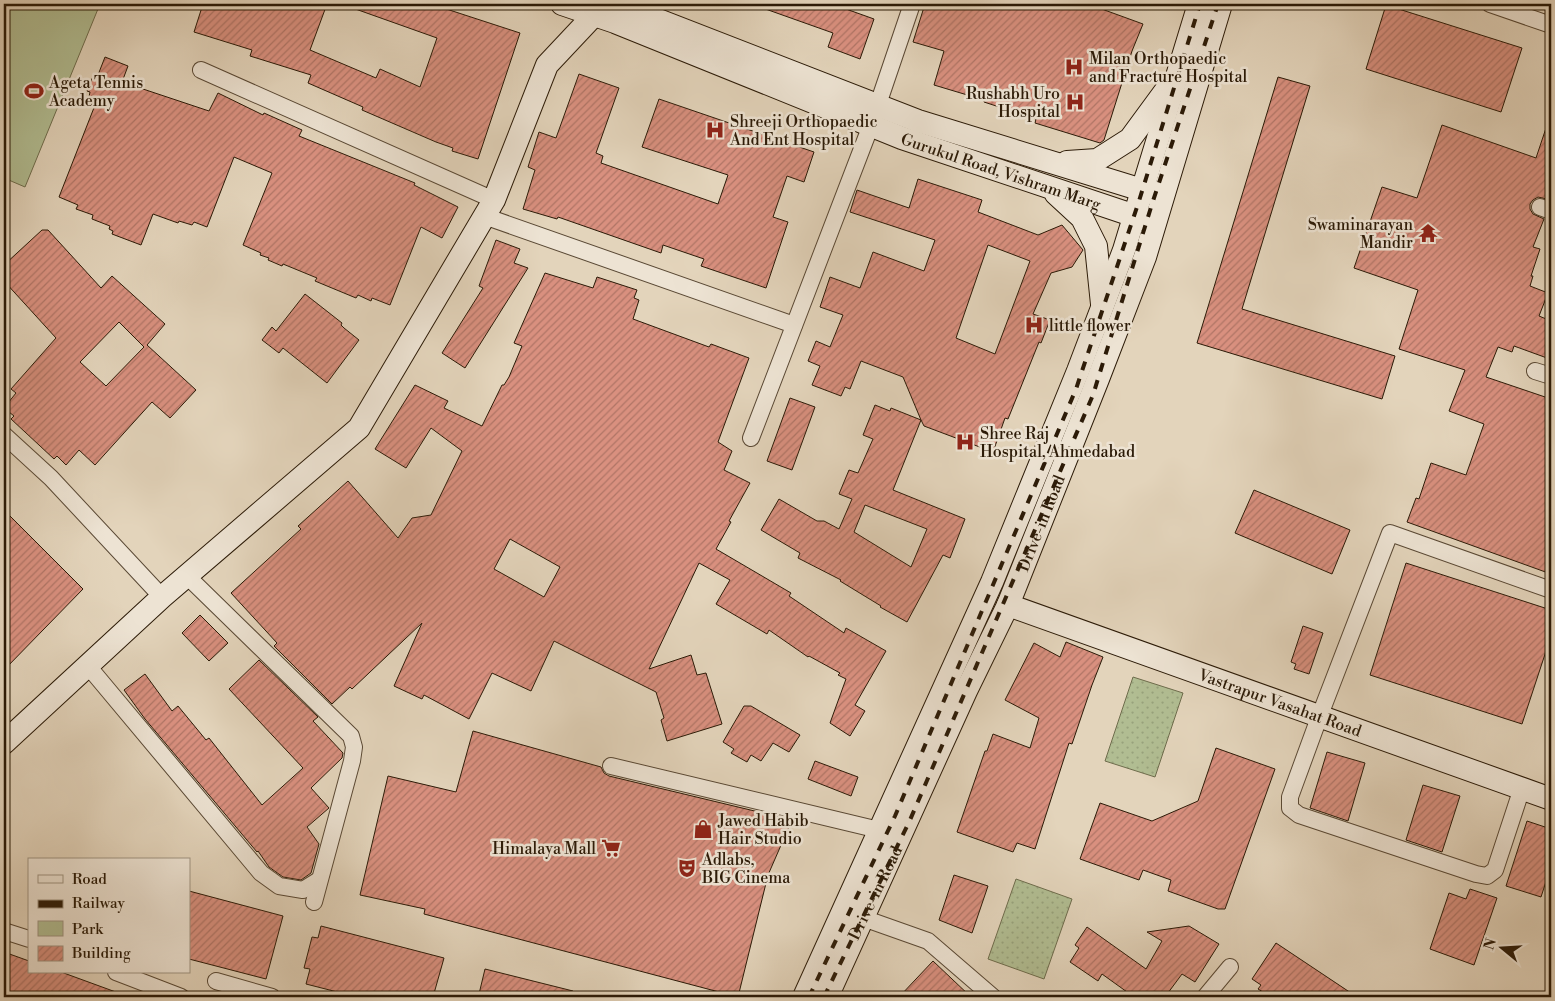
<svg xmlns="http://www.w3.org/2000/svg" width="1555" height="1001" font-family="'Libre Bodoni',serif">
  <style>
    .grass { fill: url(#grass-dots); stroke: #6e6c4c }
    .park { fill: #b1bd92; stroke: #6e6c4c }
    .building { fill: url(#building-hatch); stroke: #2b1a07; fill-rule: evenodd }
    .lines { fill: none; stroke-linecap: round; stroke-linejoin: round }
    .street-casing { stroke: #594834; stroke-width: 18 }
    .secondary-casing { stroke: #2b1a07; stroke-width: 24 }
    .street { stroke: #ede3d3; stroke-width: 16 }
    .secondary { stroke: #ede3d3; stroke-width: 22 }
    .rail { stroke: #2b1a07; stroke-width: 4; stroke-dasharray: 9 9; stroke-linecap: butt }
    .labels { text-anchor: middle; stroke-width: 5; stroke-linejoin: round; paint-order: stroke }
    .poi-label { font-size: 16px; fill: #2b1a07; stroke: #ede3d3; text-anchor: start }
    .street-label { font-size: 16px; fill: #2b1a07; stroke: #ede3d3 }
  </style>
  <defs>
    <pattern id="grass-dots" width="8" height="8" patternUnits="userSpaceOnUse" patternTransform="scale(1.25)"><rect width="8" height="8" fill="#b1bd92"/><path d="M2 2h.1M6 6h.1" fill="none" stroke="#98a27c" stroke-width="1.8" stroke-linecap="round"/></pattern>
    <pattern id="building-hatch" width="6" height="6" patternUnits="userSpaceOnUse" patternTransform="scale(1.25)"><rect width="6" height="6" fill="#d9907f"/><path d="M-1 1l2-2M0 6l6-6M5 7l2-2" fill="none" stroke="#b07566"/></pattern>
  </defs>
  <rect width="100%" height="100%" fill="#e3d4bb"/>
  <filter id="stains"><feTurbulence type="fractalNoise" baseFrequency=".004" numOctaves="4"/><feColorMatrix values="0 0 0 0 .2 0 0 0 0 .09 0 0 0 0 .02 0 0 0 .5 -.17"/></filter>
  <radialGradient id="worn" r=".72"><stop offset=".6" stop-color="#630" stop-opacity="0"/><stop offset="1" stop-color="#630" stop-opacity=".3"/></radialGradient>
  <g class="grass">
    <path d="M 1133,677 L 1183,693 L 1155,777 L 1105,761 Z"/>
    <path d="M 1016,879 L 1072,899 L 1044,979 L 988,959 Z"/>
  </g>
  <path class="park" d="M 4,4 L 100,4 L 25,187 L 4,178 Z"/>
  <g class="building">
    <path d="M 203,4 L 327,4 L 310,50 L 376,78 L 380,69 L 420,87 L 437,38 L 347,6 L 348,4 L 431,4 L 520,33 L 478,159 L 452,151 L 453,148 L 436,142 L 362,110 L 363,107 L 308,83 L 311,75 L 250,56 L 252,50 L 194,32 Z"/>
    <path d="M 757,4 L 832,4 L 874,19 L 860,59 L 828,47 L 833,33 L 757,6 Z"/>
    <path d="M 925,4 L 1088,4 L 1143,24 L 1132,51 L 1104,140 L 1100,143 L 1035,123 L 1036,119 L 984,102 L 984,100 L 934,85 L 944,51 L 913,42 Z"/>
    <path d="M 1386,5 L 1522,48 L 1501,112 L 1366,69 Z"/>
    <path d="M 105,57 L 128,66 L 122,82 L 209,111 L 218,93 L 263,115 L 264,113 L 302,130 L 299,136 L 415,183 L 414,185 L 458,207 L 442,238 L 421,227 L 390,305 L 372,298 L 371,301 L 358,295 L 356,298 L 315,281 L 317,278 L 283,264 L 282,266 L 268,260 L 269,258 L 260,255 L 261,253 L 243,245 L 272,173 L 234,157 L 207,227 L 194,222 L 192,225 L 179,221 L 178,223 L 153,214 L 141,245 L 112,234 L 113,231 L 109,229 L 110,226 L 92,219 L 93,215 L 76,209 L 78,205 L 59,197 L 97,100 L 89,97 L 90,92 L 87,91 L 94,74 L 98,75 Z"/>
    <path d="M 579,74 L 619,88 L 596,153 L 603,156 L 601,163 L 718,204 L 728,175 L 642,147 L 659,99 L 814,152 L 804,182 L 787,176 L 773,217 L 788,222 L 766,288 L 701,266 L 704,259 L 663,245 L 661,253 L 558,217 L 557,219 L 523,209 L 535,170 L 528,167 L 539,132 L 556,138 Z"/>
    <path d="M 1278,77 L 1310,86 L 1242,309 L 1395,356 L 1382,399 L 1197,343 Z"/>
    <path d="M 1548,122 L 1551,123 L 1551,200 L 1538,197 L 1533,200 L 1530,204 L 1530,209 L 1533,214 L 1544,219 L 1533,247 L 1540,249 L 1531,276 L 1533,276 L 1530,286 L 1548,293 L 1539,316 L 1551,321 L 1551,356 L 1548,355 L 1547,358 L 1514,346 L 1512,352 L 1498,347 L 1486,377 L 1551,399 L 1551,574 L 1407,522 L 1416,498 L 1419,499 L 1431,463 L 1466,475 L 1484,424 L 1449,411 L 1465,370 L 1399,349 L 1418,290 L 1354,268 L 1382,187 L 1417,198 L 1442,125 L 1536,158 Z"/>
    <path d="M 918,179 L 982,200 L 978,212 L 1038,235 L 1062,225 L 1083,250 L 1072,267 L 1051,273 L 1033,314 L 1050,320 L 1041,343 L 1039,342 L 1008,419 L 1005,418 L 993,452 L 924,426 L 921,420 L 893,490 L 965,519 L 950,558 L 943,555 L 907,622 L 880,607 L 881,606 L 840,581 L 841,580 L 798,558 L 800,553 L 761,530 L 779,499 L 817,521 L 824,521 L 839,529 L 852,499 L 839,494 L 849,470 L 858,473 L 873,439 L 863,435 L 875,405 L 890,411 L 891,408 L 921,420 L 903,377 L 861,361 L 850,389 L 845,387 L 841,396 L 812,385 L 820,366 L 808,361 L 816,341 L 830,347 L 843,315 L 820,307 L 830,277 L 860,288 L 873,252 L 924,271 L 935,240 L 850,212 L 857,190 L 909,208 ZM 988,245 L 1030,261 L 995,354 L 956,338 ZM 865,505 L 927,529 L 911,567 L 854,532 Z"/>
    <path d="M 42,230 L 48,230 L 101,288 L 112,276 L 165,324 L 147,345 L 196,390 L 170,418 L 152,402 L 95,465 L 79,450 L 66,465 L 57,456 L 54,459 L 11,419 L 14,416 L 4,408 L 16,393 L 11,389 L 56,338 L 4,281 L 4,265 ZM 119,322 L 144,347 L 106,386 L 80,362 Z"/>
    <path d="M 496,240 L 520,249 L 514,263 L 528,268 L 465,368 L 442,353 L 483,288 L 479,286 Z"/>
    <path d="M 545,273 L 593,288 L 597,277 L 637,290 L 634,298 L 639,300 L 633,319 L 709,347 L 711,344 L 749,358 L 718,442 L 732,451 L 724,470 L 750,483 L 729,521 L 731,522 L 716,549 L 791,593 L 789,596 L 844,633 L 846,628 L 886,651 L 855,705 L 865,711 L 850,736 L 830,723 L 846,679 L 838,675 L 840,673 L 809,656 L 808,657 L 769,630 L 767,634 L 716,604 L 730,580 L 699,563 L 649,669 L 691,655 L 697,675 L 706,673 L 722,724 L 667,741 L 661,720 L 664,718 L 656,692 L 554,641 L 531,691 L 492,673 L 469,719 L 424,695 L 422,699 L 394,686 L 422,623 L 352,689 L 350,687 L 332,704 L 274,646 L 277,643 L 231,593 L 301,529 L 298,526 L 348,481 L 398,538 L 412,518 L 431,515 L 462,451 L 431,428 L 406,468 L 375,449 L 415,385 L 448,401 L 444,408 L 482,426 L 502,385 L 504,385 L 509,377 L 522,346 L 514,343 ZM 510,539 L 560,567 L 544,597 L 494,569 Z"/>
    <path d="M 305,294 L 342,323 L 341,325 L 344,328 L 359,340 L 327,383 L 283,348 L 279,353 L 262,340 L 272,327 L 276,331 Z"/>
    <path d="M 790,398 L 815,407 L 792,470 L 767,461 Z"/>
    <path d="M 1254,490 L 1350,530 L 1332,574 L 1235,533 Z"/>
    <path d="M 4,510 L 83,589 L 4,670 Z"/>
    <path d="M 1406,563 L 1551,610 L 1551,636 L 1522,724 L 1370,675 Z"/>
    <path d="M 200,615 L 228,643 L 209,661 L 182,633 Z"/>
    <path d="M 1303,626 L 1323,633 L 1309,674 L 1294,669 L 1296,664 L 1291,662 Z"/>
    <path d="M 1066,642 L 1103,657 L 1092,685 L 1072,744 L 1069,743 L 1035,849 L 1017,843 L 1013,852 L 957,832 L 985,751 L 987,751 L 993,734 L 1030,748 L 1039,718 L 1005,700 L 1034,643 L 1060,657 Z"/>
    <path d="M 259,660 L 318,717 L 313,721 L 343,753 L 342,758 L 311,788 L 329,808 L 307,827 L 319,844 L 311,873 L 301,880 L 283,877 L 269,867 L 258,851 L 257,852 L 145,719 L 124,690 L 145,674 L 172,711 L 178,706 L 206,740 L 209,738 L 262,805 L 303,768 L 229,689 Z"/>
    <path d="M 744,706 L 751,706 L 800,735 L 789,752 L 773,743 L 761,761 L 751,755 L 747,762 L 731,753 L 734,749 L 723,742 Z"/>
    <path d="M 473,731 L 601,767 L 604,773 L 609,776 L 792,820 L 768,875 L 738,997 L 424,914 L 425,909 L 360,895 L 388,776 L 456,792 Z"/>
    <path d="M 1216,748 L 1275,769 L 1225,909 L 1218,909 L 1168,891 L 1171,880 L 1143,870 L 1139,880 L 1080,859 L 1100,803 L 1152,821 L 1198,801 Z"/>
    <path d="M 1327,752 L 1365,763 L 1348,821 L 1310,808 Z"/>
    <path d="M 815,761 L 858,777 L 851,796 L 808,779 Z"/>
    <path d="M 1423,785 L 1460,796 L 1442,852 L 1406,840 Z"/>
    <path d="M 1527,821 L 1551,829 L 1551,866 L 1541,897 L 1506,886 Z"/>
    <path d="M 954,875 L 988,886 L 972,933 L 939,920 Z"/>
    <path d="M 1470,889 L 1497,898 L 1474,965 L 1430,949 L 1449,893 L 1466,899 Z"/>
    <path d="M 189,891 L 283,916 L 266,979 L 189,959 Z"/>
    <path d="M 321,926 L 444,958 L 433,997 L 357,997 L 306,984 L 310,969 L 304,968 L 312,937 L 318,938 Z"/>
    <path d="M 1189,926 L 1219,944 L 1195,982 L 1182,974 L 1165,997 L 1134,997 L 1102,974 L 1098,981 L 1070,962 L 1079,948 L 1075,945 L 1087,927 L 1146,969 L 1162,941 L 1147,932 Z"/>
    <path d="M 1276,943 L 1357,997 L 1271,997 L 1258,989 L 1261,985 L 1252,979 Z"/>
    <path d="M 4,952 L 29,961 L 29,972 L 61,972 L 124,995 L 124,997 L 4,997 Z"/>
    <path d="M 933,961 L 971,997 L 899,997 Z"/>
    <path d="M 485,969 L 573,991 L 572,997 L 491,997 L 479,994 Z"/>
  </g>
  <g class="lines">
    <g class="street-casing">
      <g id="street">
        <path d="M 1490,4 L 1551,25"/>
        <path d="M 201,70 L 494,200"/>
        <path d="M 1540,207 L 1551,211"/>
        <path d="M 484,216 L 794,325"/>
        <path d="M 1535,371 L 1551,376"/>
        <path d="M 4,435 L 51,478 L 162,597"/>
        <path d="M 751,438 L 871,125 L 912,4"/>
        <path d="M 187,576 L 351,736 L 354,747 L 352,761 L 314,902"/>
        <path d="M 88,666 L 261,873 L 279,886 L 303,890 L 319,880"/>
        <path d="M 611,766 L 879,830"/>
        <path d="M 1522,788 L 1495,870 L 1487,876 L 1476,874 L 1299,815 L 1290,808 L 1290,797 L 1320,715 L 1390,533 L 1551,590"/>
        <path d="M 863,918 L 928,941 L 993,997"/>
        <path d="M 4,931 L 29,939"/>
        <path d="M 116,972 L 181,997"/>
        <path d="M 216,981 L 272,997"/>
        <path d="M 1205,997 L 1230,967"/>
      </g>
    </g>
    <g class="secondary-casing">
      <g id="secondary">
        <path id="s1" d="M 562,4 L 615,22 L 902,138 L 1147,220"/>
        <path d="M 617,4 L 918,121 L 1155,194"/>
        <path d="M 1067,162 L 1097,160 L 1130,139 L 1166,90"/>
        <path d="M 1056,194 L 1082,218 L 1096,246 L 1102,304"/>
        <path id="s2" d="M 1008,605 L 1551,799"/>
        <path d="M 4,743 L 162,597 L 359,428 L 494,200 L 547,65 L 594,15 L 598,4"/>
        <path d="M 804,997 L 992,582 L 1078,371 L 1124,250 L 1199,4"/>
        <path id="s3" d="M 827,997 L 966,691 L 1008,605 L 1098,379 L 1145,257 L 1221,4"/>
      </g>
    </g>
    <use href="#street" class="street"/>
    <use href="#secondary" class="secondary"/>
    <g class="rail">
      <path d="M 809,997 L 895,816 L 1076,389 L 1139,201 L 1200,4"/>
      <path id="s4" d="M 824,997 L 910,820 L 1093,395 L 1152,204 L 1218,4"/>
    </g>
  </g>
  <defs>
    <g id="hospital-bare" transform="scale(1.5)"><path d="M-5-5h3v3.5h4V-5h3V5h-3V1.5h-4V5h-3Z" fill="#8f2418" stroke="#ede3d3" stroke-width="2.5" paint-order="stroke"/></g>
    <g id="stadium-bare" transform="scale(1.5)"><path d="M0-5a6.5 5 0 1 0 0 10a6.5 5 0 1 0 0-10ZM-3.5-1.8h7v3.6h-7Z" fill="#8f2418" stroke="#ede3d3" stroke-width="2.5" paint-order="stroke"/></g>
    <g id="temple-bare" transform="scale(1.5)"><path d="M0-6L5-2H3V0L6.5 2.5H4V6H1.5V3h-3V6H-4V2.5H-6.5L-3 0V-2H-5Z" fill="#8f2418" stroke="#ede3d3" stroke-width="2.5" paint-order="stroke"/></g>
    <g id="shop-bare" transform="scale(1.5)"><path d="M-5-2.5h2.3a2.7 3.5 0 0 1 5.4 0H5L5.5 6h-11ZM-1.5-2.5h3a1.5 2.3 0 0 0-3 0Z" fill="#8f2418" stroke="#ede3d3" stroke-width="2.5" paint-order="stroke"/></g>
    <g id="supermarket-bare" transform="scale(1.5)"><path d="M-6-5.5h2.5l.6 2H6L4.5 2H-2.5L-4.4-4H-6ZM-1.5 3.2a1.3 1.3 0 1 0 .1 0ZM3 3.2a1.3 1.3 0 1 0 .1 0Z" fill="#8f2418" stroke="#ede3d3" stroke-width="2.5" paint-order="stroke"/></g>
    <g id="theatre-bare" transform="scale(1.5)"><path d="M-5-5.5Q0-4 5-5.5V0Q5 5 0 6Q-5 5-5 0ZM-3.3-2.5H-1v1.5H-3.3ZM1-2.5H3.3v1.5H1ZM-2.8 1Q0 5.5 2.8 1Z" fill="#8f2418" stroke="#ede3d3" stroke-width="2.5" paint-order="stroke"/></g>
  </defs>
  <g fill-rule="evenodd">
    <use href="#hospital-bare" x="1074" y="67"/>
    <use href="#stadium-bare" x="34" y="91"/>
    <use href="#hospital-bare" x="1075" y="102"/>
    <use href="#hospital-bare" x="715" y="130"/>
    <use href="#temple-bare" x="1428" y="233"/>
    <use href="#hospital-bare" x="1034" y="325"/>
    <use href="#hospital-bare" x="965" y="442"/>
    <use href="#shop-bare" x="703" y="829"/>
    <use href="#supermarket-bare" x="611" y="848"/>
    <use href="#theatre-bare" x="687" y="868"/>
  </g>
  <g class="labels">
    <g class="poi-label">
      <text x="1089" y="64">Milan Orthopaedic<tspan x="1089" dy="18">and Fracture Hospital</tspan></text>
      <text x="49" y="88">Ageta Tennis<tspan x="49" dy="18">Academy</tspan></text>
      <text x="1060" y="99" text-anchor="end">Rushabh Uro<tspan x="1060" dy="18">Hospital</tspan></text>
      <text x="730" y="127">Shreeji Orthopaedic<tspan x="730" dy="18">And Ent Hospital</tspan></text>
      <text x="1413" y="230" text-anchor="end">Swaminarayan<tspan x="1413" dy="18">Mandir</tspan></text>
      <text x="1049" y="331">little flower</text>
      <text x="980" y="439">Shree Raj<tspan x="980" dy="18">Hospital, Ahmedabad</tspan></text>
      <text x="718" y="826">Jawed Habib<tspan x="718" dy="18">Hair Studio</tspan></text>
      <text x="596" y="854" text-anchor="end">Himalaya Mall</text>
      <text x="702" y="865">Adlabs,<tspan x="702" dy="18">BIG Cinema</tspan></text>
    </g>
    <g class="street-label">
      <text dy="6" stroke="none"><textPath href="#s1" startOffset="470">Gurukul Road, Vishram Marg</textPath></text>
      <text dy="6" stroke="none"><textPath href="#s3" startOffset="520">Drive-in Road</textPath></text>
      <text dy="6" stroke="none"><textPath href="#s2" startOffset="289">Vastrapur Vasahat Road</textPath></text>
      <text dy="6" stroke="none"><textPath href="#s4" startOffset="116">Drive-in Road</textPath></text>
    </g>
  </g>
  <rect width="1555" height="1001" fill="none" stroke="#e3d4bb" stroke-width="20"/>
  <rect x="5" y="5" width="1545" height="991" fill="none" stroke="#2b1a07" stroke-width="2.5"/>
  <rect x="10" y="10" width="1535" height="981" fill="none" stroke="#2b1a07"/>
  <rect x="28" y="858" width="162" height="115" fill="#ede3d3" stroke="#9f9381"/>
  <rect x="38" y="875" width="25" height="8" fill="#ede3d3" stroke="#9f9381"/>
  <text x="72" y="884" font-size="15" fill="#2b1a07">Road</text>
  <rect x="38" y="900" width="25" height="8" fill="#2b1a07" stroke="#9f9381"/>
  <text x="72" y="908" font-size="15" fill="#2b1a07">Railway</text>
  <rect x="38" y="921" width="25" height="15" fill="#b1bd92" stroke="#9f9381"/>
  <text x="72" y="934" font-size="15" fill="#2b1a07">Park</text>
  <rect x="38" y="946" width="25" height="15" fill="url(#building-hatch)" stroke="#9f9381"/>
  <text x="72" y="958" font-size="15" fill="#2b1a07">Building</text>
  <g transform="translate(1502 948) rotate(288)" stroke="#ede3d3" stroke-width="4" paint-order="stroke">
  <path d="M0-4L9 19L0 12L-9 19Z" fill="#2b1a07"/>
  <text y="-8" font-size="14" font-weight="bold" text-anchor="middle" fill="#2b1a07">N</text>
  </g>
  <rect width="100%" height="100%" filter="url(#stains)"/>
  <rect width="100%" height="100%" fill="url(#worn)"/>
</svg>
